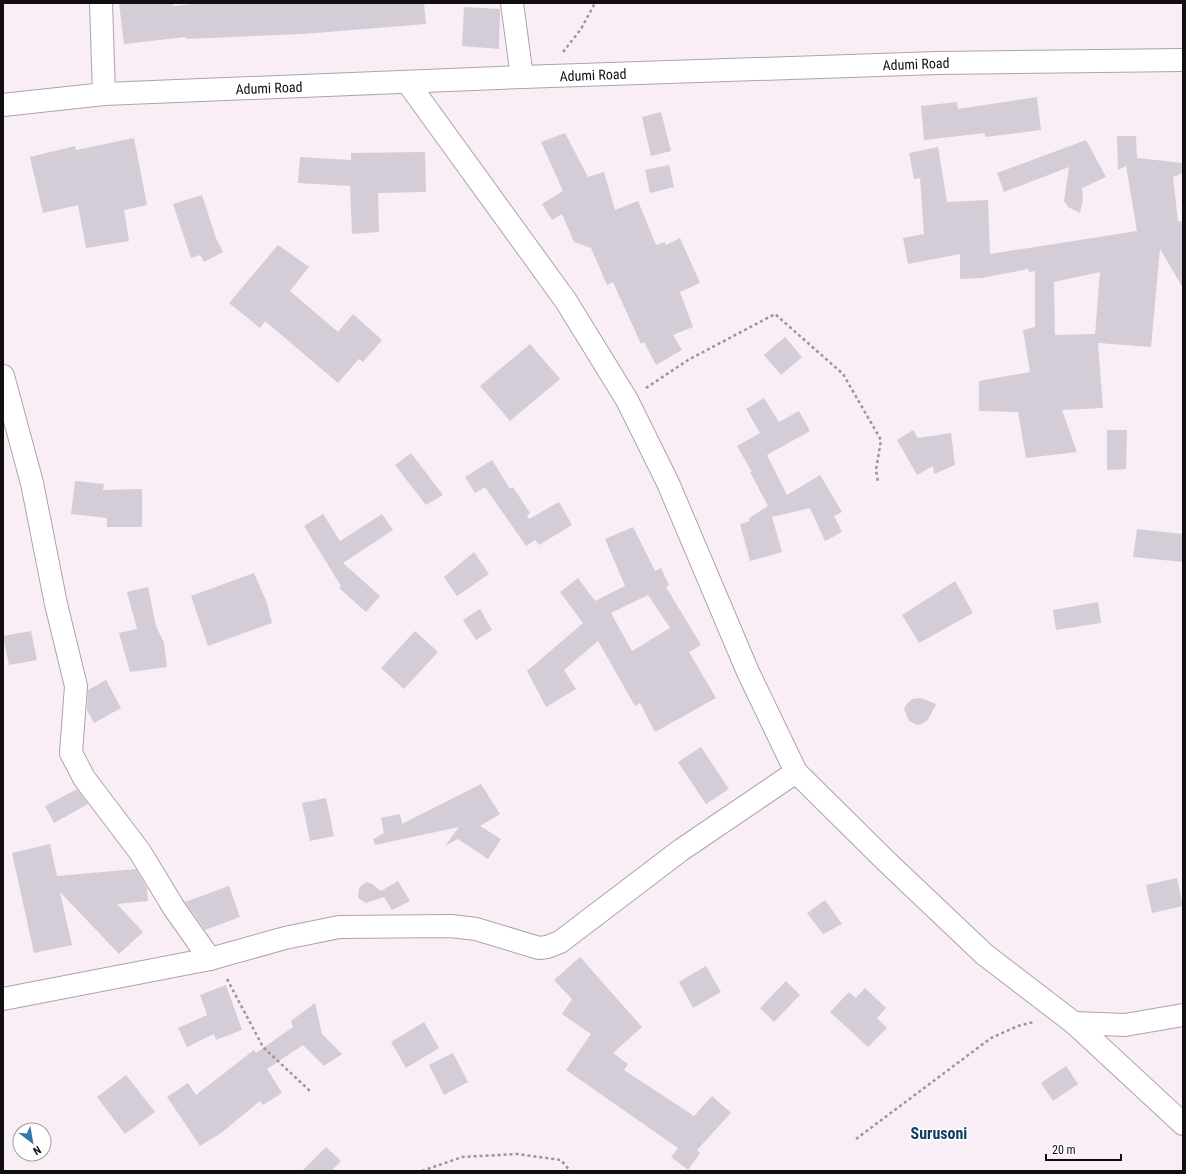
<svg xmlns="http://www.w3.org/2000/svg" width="1186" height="1174" font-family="'Roboto Condensed',sans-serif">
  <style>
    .building { fill: #d4ccd6; fill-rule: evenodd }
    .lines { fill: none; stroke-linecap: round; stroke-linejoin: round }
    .minor-casing { stroke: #aea3aa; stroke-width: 24 }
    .major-casing { stroke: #aea3aa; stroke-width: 24 }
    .path { stroke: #9c949a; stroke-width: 2.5; stroke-dasharray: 3 3; stroke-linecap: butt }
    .minor { stroke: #fff; stroke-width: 22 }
    .major { stroke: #fff; stroke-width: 22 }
    .labels { text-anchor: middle; stroke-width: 3; stroke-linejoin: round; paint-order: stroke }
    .street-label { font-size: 14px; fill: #110d10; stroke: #fff }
    .quarter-label { font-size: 16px; font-weight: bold; fill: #0b3e61; stroke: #fff }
  </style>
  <rect width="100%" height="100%" fill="#faeef6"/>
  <g class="building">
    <path d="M 119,3 L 173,3 L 173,6 L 203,3 L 424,3 L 426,24 L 303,34 L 186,39 L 186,37 L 124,44 Z"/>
    <path d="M 464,7 L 500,9 L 499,49 L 462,46 Z"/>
    <path d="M 1037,97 L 1041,130 L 985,137 L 985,133 L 924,140 L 921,106 L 957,102 L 958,109 Z"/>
    <path d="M 661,112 L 671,151 L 651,156 L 642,117 Z"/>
    <path d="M 565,133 L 588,177 L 604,172 L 615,210 L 638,201 L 656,245 L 665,242 L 666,245 L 680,238 L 700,283 L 680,292 L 693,327 L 673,335 L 682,350 L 656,365 L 644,342 L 641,344 L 613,282 L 607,285 L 591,248 L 574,242 L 562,214 L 552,220 L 542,204 L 563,191 L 541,142 Z"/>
    <path d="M 1117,136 L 1136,136 L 1137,158 L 1183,163 L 1183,173 L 1173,177 L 1178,221 L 1183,222 L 1183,288 L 1160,249 L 1151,347 L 1098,343 L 1103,408 L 1062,410 L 1077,452 L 1026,458 L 1018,412 L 979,411 L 979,381 L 1030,372 L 1023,330 L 1035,327 L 1035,271 L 1029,272 L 1028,269 L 982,278 L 960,279 L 960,254 L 908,264 L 903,238 L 924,234 L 920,178 L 914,179 L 909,153 L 938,147 L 947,202 L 988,200 L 990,254 L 1137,231 L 1126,166 L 1118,170 ZM 1100,272 L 1095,334 L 1055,335 L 1054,282 Z"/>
    <path d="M 134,138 L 147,205 L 124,210 L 129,241 L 86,248 L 78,205 L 43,213 L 30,157 L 75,146 L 76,150 Z"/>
    <path d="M 1086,140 L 1106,177 L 1082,188 L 1083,200 L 1080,213 L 1068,207 L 1064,201 L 1069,167 L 1004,192 L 997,173 Z"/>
    <path d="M 425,152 L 426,192 L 378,193 L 379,232 L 352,234 L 350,186 L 298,183 L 300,157 L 351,160 L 351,153 Z"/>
    <path d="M 669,165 L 674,187 L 650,193 L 645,170 Z"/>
    <path d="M 202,195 L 216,238 L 223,252 L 204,262 L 200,255 L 191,258 L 173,204 Z"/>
    <path d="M 278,245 L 309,267 L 290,291 L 338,332 L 353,314 L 382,340 L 363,362 L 359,359 L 338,383 L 265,321 L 260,328 L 229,303 Z"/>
    <path d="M 785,337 L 802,357 L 781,375 L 764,355 Z"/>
    <path d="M 530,344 L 560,379 L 510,421 L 480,386 Z"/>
    <path d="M 764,398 L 779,422 L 799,411 L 810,431 L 767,455 L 787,495 L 820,475 L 842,512 L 834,516 L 842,532 L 825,541 L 810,508 L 772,517 L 782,552 L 750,561 L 740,524 L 750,521 L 749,518 L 768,506 L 750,472 L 752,472 L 737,446 L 760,433 L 746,409 Z"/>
    <path d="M 913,430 L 918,438 L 951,433 L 955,465 L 934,474 L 933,466 L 917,475 L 897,440 Z"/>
    <path d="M 1107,430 L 1127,430 L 1126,469 L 1107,470 Z"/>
    <path d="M 411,453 L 443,495 L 426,505 L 395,465 Z"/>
    <path d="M 492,460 L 510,489 L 513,487 L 530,513 L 527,516 L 529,519 L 559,502 L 572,525 L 539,545 L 535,540 L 526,546 L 485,487 L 475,493 L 465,477 Z"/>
    <path d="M 75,481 L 104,484 L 103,490 L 142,489 L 142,527 L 107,527 L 107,518 L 71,514 Z"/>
    <path d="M 323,514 L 340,541 L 382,514 L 393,530 L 343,563 L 380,596 L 366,612 L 339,588 L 341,586 L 304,526 Z"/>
    <path d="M 633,527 L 655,571 L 661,568 L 669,585 L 666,587 L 701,645 L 689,652 L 716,698 L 655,732 L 640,703 L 635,706 L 598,641 L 564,670 L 576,689 L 546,707 L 527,671 L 583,623 L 560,592 L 578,578 L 595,601 L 625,586 L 605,539 ZM 648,595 L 670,628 L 632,651 L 611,613 Z"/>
    <path d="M 1137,529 L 1183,534 L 1183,562 L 1133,557 Z"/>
    <path d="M 474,552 L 489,574 L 457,596 L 444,577 Z"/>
    <path d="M 254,573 L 267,603 L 272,623 L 208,646 L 191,596 Z"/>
    <path d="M 955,581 L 973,613 L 919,643 L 902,615 Z"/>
    <path d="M 148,587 L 156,626 L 164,643 L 167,667 L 130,672 L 119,633 L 137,629 L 127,592 Z"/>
    <path d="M 1098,602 L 1101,623 L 1056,630 L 1053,610 Z"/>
    <path d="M 480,609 L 492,630 L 476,640 L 463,620 Z"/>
    <path d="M 31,631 L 37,660 L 9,665 L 3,636 Z"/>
    <path d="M 415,631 L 438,652 L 404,689 L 381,668 Z"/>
    <path d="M 106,680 L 121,708 L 94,723 L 87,710 L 88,690 Z"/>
    <path d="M 921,698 L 936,704 L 928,720 L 921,724 L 917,725 L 909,721 L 904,709 L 906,705 L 912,699 Z"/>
    <path d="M 701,747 L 729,789 L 706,804 L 678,762 Z"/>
    <path d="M 481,784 L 500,814 L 480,826 L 501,839 L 488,859 L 458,839 L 445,846 L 459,827 L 375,845 L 373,839 L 384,833 L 381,818 L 400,814 L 402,824 Z"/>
    <path d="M 77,789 L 88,804 L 54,823 L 45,806 Z"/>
    <path d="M 326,798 L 334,836 L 310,841 L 302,803 Z"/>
    <path d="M 50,844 L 57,876 L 136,869 L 147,888 L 148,901 L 117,904 L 143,932 L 119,954 L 60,892 L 72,945 L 34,953 L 12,853 Z"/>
    <path d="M 1177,878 L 1183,906 L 1152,913 L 1146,885 Z"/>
    <path d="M 398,881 L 410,901 L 392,910 L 384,897 L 366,903 L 358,898 L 359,888 L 366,882 L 372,884 L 381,891 Z"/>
    <path d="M 229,886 L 240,917 L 205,930 L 185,902 Z"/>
    <path d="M 825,900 L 842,924 L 823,934 L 807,913 Z"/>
    <path d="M 580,957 L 642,1027 L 613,1053 L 628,1064 L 624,1070 L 694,1116 L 712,1096 L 731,1113 L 697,1150 L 700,1153 L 688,1170 L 671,1157 L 678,1148 L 566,1070 L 591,1034 L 562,1014 L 572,999 L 554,980 Z"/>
    <path d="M 706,966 L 721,992 L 693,1008 L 679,982 Z"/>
    <path d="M 786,981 L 800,995 L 774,1022 L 760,1008 Z"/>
    <path d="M 226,985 L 242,1030 L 216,1040 L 214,1034 L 187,1047 L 178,1028 L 207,1015 L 200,995 Z"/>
    <path d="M 865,988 L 886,1008 L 877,1018 L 887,1028 L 868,1047 L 830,1012 L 849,992 L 856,998 Z"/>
    <path d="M 315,1003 L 322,1034 L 342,1054 L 324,1066 L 303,1045 L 267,1069 L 282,1093 L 263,1105 L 260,1101 L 221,1133 L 200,1146 L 167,1097 L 188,1083 L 196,1095 L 254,1050 L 256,1053 L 293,1027 L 291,1021 Z"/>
    <path d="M 424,1022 L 439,1048 L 406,1068 L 391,1042 Z"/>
    <path d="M 453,1053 L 468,1082 L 444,1095 L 429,1065 Z"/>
    <path d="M 1066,1066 L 1078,1084 L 1053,1101 L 1041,1083 Z"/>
    <path d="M 126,1075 L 155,1112 L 125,1134 L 97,1097 Z"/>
    <path d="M 326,1147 L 341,1161 L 331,1171 L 302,1171 Z"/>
  </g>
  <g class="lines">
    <g class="minor-casing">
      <g id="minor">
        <path d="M 101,3 L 104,94"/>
        <path d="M 512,3 L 522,77"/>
        <path d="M 3,376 L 32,483 L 56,604 L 76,686 L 71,753 L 84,778 L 140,852 L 174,908 L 210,959"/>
        <path d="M 796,772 L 887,862 L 984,954 L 1074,1023 L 1183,1124"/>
        <path d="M 3,999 L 210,959 L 285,938 L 339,927 L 451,926 L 476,929 L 539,948 L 547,947 L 560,942 L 681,850 L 796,772 L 748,672 L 668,483 L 627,400 L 566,301 L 408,83"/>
        <path d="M 1074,1023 L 1125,1025 L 1183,1015"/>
      </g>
    </g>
    <g class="major-casing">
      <path id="major" d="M 3,105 L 104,94 L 522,77 L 937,63 L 1183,60"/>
    </g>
    <g class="path">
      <path d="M 563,52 L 581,29 L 595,3"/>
      <path d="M 646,388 L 688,360 L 775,314 L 843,374 L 881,440 L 876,470 L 878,482"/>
      <path d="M 227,979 L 263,1047 L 311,1092"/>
      <path d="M 856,1139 L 991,1038 L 1018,1026 L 1034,1022"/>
      <path d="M 422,1171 L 462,1157 L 517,1154 L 561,1160 L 570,1171"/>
    </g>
    <use href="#minor" class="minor"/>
    <use href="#major" class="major"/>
  </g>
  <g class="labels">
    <g class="street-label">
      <text transform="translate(916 64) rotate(-2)" y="5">Adumi Road</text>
      <text transform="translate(593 75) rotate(-2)" y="5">Adumi Road</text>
      <text transform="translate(269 88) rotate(-2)" y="5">Adumi Road</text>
    </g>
    <g class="quarter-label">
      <text x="939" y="1139">Surusoni</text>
    </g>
  </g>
  <rect width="1186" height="1174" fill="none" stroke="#110d10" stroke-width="8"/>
  <g transform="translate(32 1142) rotate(149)"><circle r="19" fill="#ffffff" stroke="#a09e9f"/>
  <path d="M0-3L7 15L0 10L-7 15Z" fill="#3278ad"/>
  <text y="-6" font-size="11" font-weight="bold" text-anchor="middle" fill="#110d10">N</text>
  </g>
  <path d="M1046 1154v6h75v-6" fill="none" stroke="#110d10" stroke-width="2"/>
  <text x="1052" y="1154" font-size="12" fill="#110d10" stroke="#ffffff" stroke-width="3" paint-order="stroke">20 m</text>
</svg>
